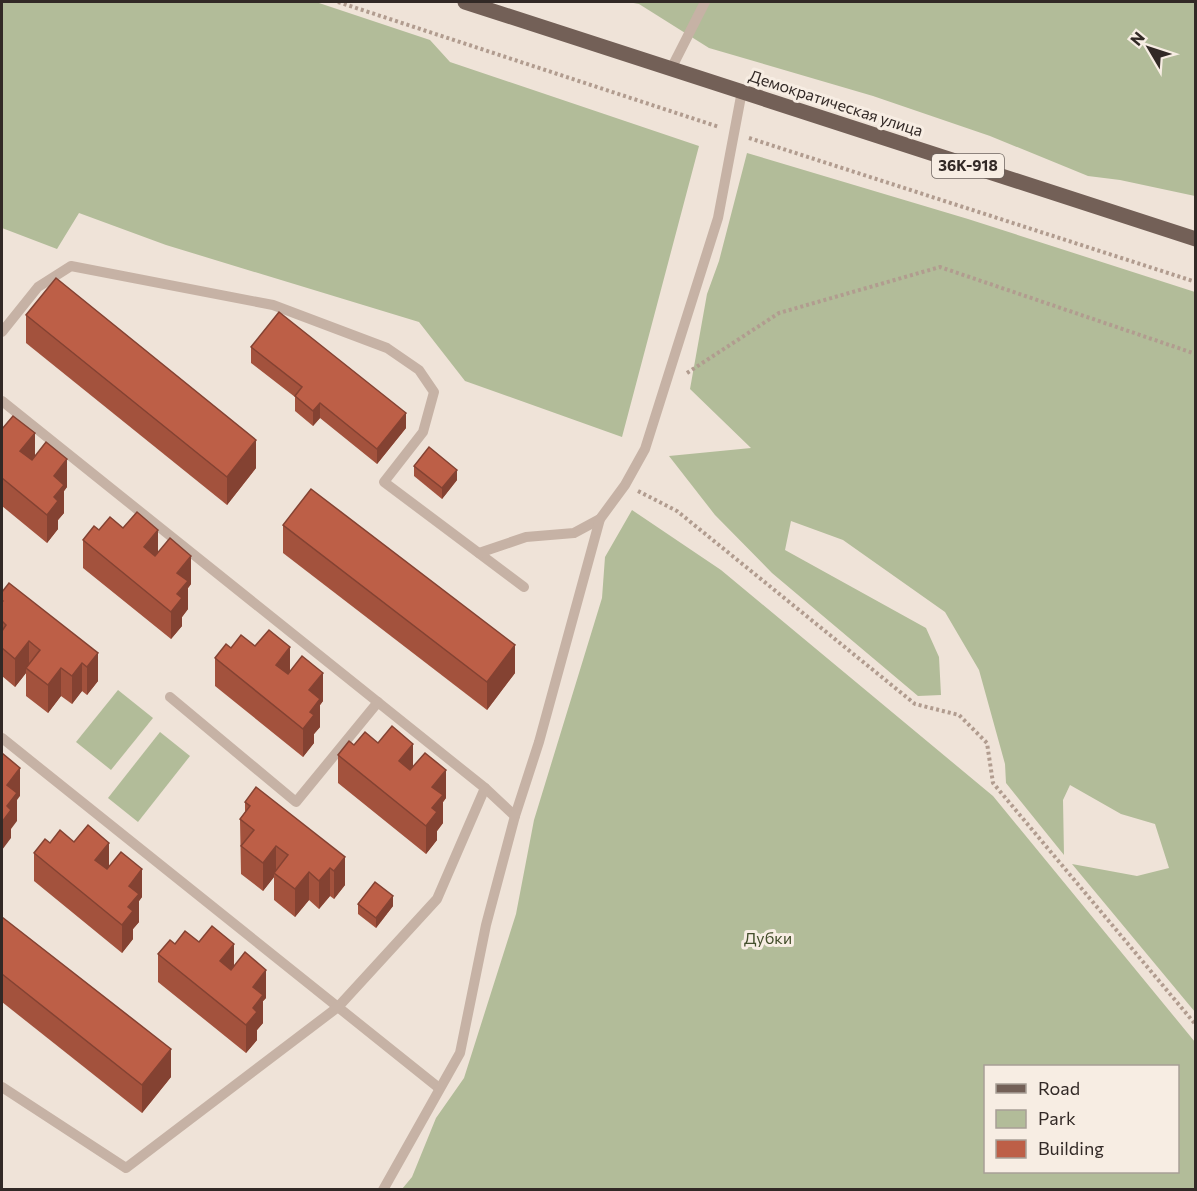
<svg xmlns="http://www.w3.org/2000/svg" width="1197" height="1191" font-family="Commissioner,sans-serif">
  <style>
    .green { fill: #b2bc99; fill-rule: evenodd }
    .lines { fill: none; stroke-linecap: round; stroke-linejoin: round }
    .path { stroke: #b19c8f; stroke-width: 4; stroke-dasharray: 3 3; stroke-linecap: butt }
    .lane { stroke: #c6b2a5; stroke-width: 10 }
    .primary { stroke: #736057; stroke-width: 15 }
    .wall { fill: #a3523d }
    .shaded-wall { fill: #844232 }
    .building { fill: #bd5f47; stroke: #844232; stroke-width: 1.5 }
    .labels { text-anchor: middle; stroke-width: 6; stroke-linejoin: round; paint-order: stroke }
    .shield { fill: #f7ede3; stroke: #6d645f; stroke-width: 1.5 }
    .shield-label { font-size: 15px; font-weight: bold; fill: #322926 }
    .street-label { font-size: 16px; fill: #322926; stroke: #f7ede3 }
    .park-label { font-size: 16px; fill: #434e2b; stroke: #f7ede3 }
  </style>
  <rect width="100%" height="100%" fill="#efe3d8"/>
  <g class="green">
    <path d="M 2,2 L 316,2 L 430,40 L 450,62 L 699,146 L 622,437 L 465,381 L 419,322 L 166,245 L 79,213 L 57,249 L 2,228 Z"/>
    <path d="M 628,2 L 1195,2 L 1195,196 L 1120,180 L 1088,176 L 990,136 L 873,96 L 709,48 L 639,4 Z"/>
    <path d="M 747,153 L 968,219 L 1195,292 L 1195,1012 L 1072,864 L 1137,876 L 1169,868 L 1155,824 L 1121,814 L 1070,785 L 1063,800 L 1064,855 L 1006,783 L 1005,764 L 979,670 L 945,612 L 843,540 L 791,521 L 785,550 L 926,628 L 939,657 L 941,695 L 918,696 L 772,573 L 715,515 L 669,456 L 751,448 L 690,389 L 707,294 L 719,261 Z"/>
    <path d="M 632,510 L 721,570 L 993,796 L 1195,1042 L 1195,1189 L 402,1189 L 412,1177 L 436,1118 L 464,1078 L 516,914 L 534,820 L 602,598 L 605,557 ZM 986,1066 L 1178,1066 L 1178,1172 L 986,1172 Z"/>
    <path d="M 118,690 L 153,718 L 111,770 L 76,742 Z"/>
    <path d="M 160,732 L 190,756 L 138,822 L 108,798 Z"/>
  </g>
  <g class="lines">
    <g class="path">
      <path d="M 338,2 L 719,127"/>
      <path d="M 749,138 L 1196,282"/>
      <path d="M 687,373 L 779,313 L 940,267 L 1196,354"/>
      <path d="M 638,491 L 677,511 L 915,704 L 959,715 L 987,743 L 993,783 L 1196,1025"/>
    </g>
    <g class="lane">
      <path d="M 671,69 L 705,2"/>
      <path d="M 2,332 L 38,287 L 71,266 L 273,305 L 387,348 L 419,370 L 434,392 L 423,432 L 384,482 L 524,587"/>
      <path d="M 2,401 L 485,788 L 515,816"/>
      <path d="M 479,553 L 526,537 L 574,533 L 600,519"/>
      <path d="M 170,697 L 296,802 L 378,702"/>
      <path d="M 2,738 L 439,1088"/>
      <path d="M 2,1087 L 126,1168 L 338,1007 L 437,899 L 485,788"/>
      <path d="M 383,1190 L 460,1053 L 486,925 L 515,816 L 539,742 L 600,519 L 625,485 L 645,449 L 718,218 L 742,91"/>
    </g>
    <path class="primary" d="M 465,2 L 1196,239"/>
  </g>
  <g class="wall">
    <path d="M 26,315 L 256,468 L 227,505 L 26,343 Z"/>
    <path d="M 251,347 L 406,428 L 377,464 L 320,418 L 313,426 L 295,411 L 295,397 L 251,363 Z"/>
    <path d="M 2,429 L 35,456 L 67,487 L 64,491 L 64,513 L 58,520 L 58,529 L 47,543 L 2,506 Z"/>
    <path d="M 414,466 L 457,480 L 442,499 L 414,476 Z"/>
    <path d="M 283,525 L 515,673 L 487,710 L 283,553 Z"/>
    <path d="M 123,528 L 158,553 L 191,584 L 188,588 L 188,609 L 182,617 L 182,626 L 171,639 L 83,568 L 83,540 L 99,530 Z"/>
    <path d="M 2,592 L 98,653 L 98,681 L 87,695 L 82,691 L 72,704 L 61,696 L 48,713 L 26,696 L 26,673 L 15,687 L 2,676 Z"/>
    <path d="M 255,646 L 290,670 L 323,701 L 320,705 L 320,727 L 314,734 L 314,743 L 303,757 L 215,686 L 215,658 Z"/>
    <path d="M 378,743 L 413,767 L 446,798 L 443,802 L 443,823 L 437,831 L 437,840 L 426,854 L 338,783 L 338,755 L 354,745 Z"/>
    <path d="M 245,802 L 345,857 L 345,885 L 334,899 L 330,896 L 319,909 L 309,900 L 295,917 L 274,900 L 274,877 L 263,891 L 241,874 L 240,819 L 245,812 Z"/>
    <path d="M 74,842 L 109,866 L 142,897 L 139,901 L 139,922 L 133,929 L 133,939 L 122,953 L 34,881 L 34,853 L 50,843 Z"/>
    <path d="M 358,904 L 393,906 L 376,928 L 358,914 Z"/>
    <path d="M 2,917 L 171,1077 L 142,1113 L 2,1002 Z"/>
    <path d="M 199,942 L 234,966 L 266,998 L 263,1001 L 263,1023 L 257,1030 L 257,1040 L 246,1053 L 158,982 L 158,954 L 175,944 Z"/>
  </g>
  <g class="shaded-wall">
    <path d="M 320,403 L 320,418 L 313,426 L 313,411 Z"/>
    <path d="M 406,413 L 406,428 L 377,464 L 377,449 Z"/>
    <path d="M 35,433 L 35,461 L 20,478 L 20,451 Z"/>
    <path d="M 256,440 L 256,468 L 227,505 L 227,477 Z"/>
    <path d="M 67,459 L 67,487 L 64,491 L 64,513 L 58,520 L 58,529 L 47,543 L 47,515 L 54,476 Z"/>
    <path d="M 457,470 L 457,480 L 442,499 L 442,488 Z"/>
    <path d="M 158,530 L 158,558 L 144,575 L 144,547 Z"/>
    <path d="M 191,556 L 191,584 L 188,588 L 188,609 L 182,617 L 182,626 L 171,639 L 171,612 L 177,573 Z"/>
    <path d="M 29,641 L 29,669 L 26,668 L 26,673 L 15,687 L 15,659 Z"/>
    <path d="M 515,645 L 515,673 L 487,710 L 487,682 Z"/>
    <path d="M 290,647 L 290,675 L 276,665 Z"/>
    <path d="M 98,653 L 98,681 L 87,695 L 87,667 Z"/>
    <path d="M 82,663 L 82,691 L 72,704 L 72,676 Z"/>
    <path d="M 61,668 L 61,696 L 48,713 L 48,685 Z"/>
    <path d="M 323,673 L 323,701 L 320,705 L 320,727 L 314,734 L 314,743 L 303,757 L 303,729 L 309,690 Z"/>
    <path d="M 413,744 L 413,772 L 399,789 L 399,761 Z"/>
    <path d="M 20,768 L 20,796 L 17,800 L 17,821 L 11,829 L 11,838 L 2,850 L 2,822 L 7,785 Z"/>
    <path d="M 446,770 L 446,798 L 443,802 L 443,823 L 437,831 L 437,840 L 426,854 L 426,826 L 432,787 Z"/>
    <path d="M 109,843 L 109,871 L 95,860 Z"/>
    <path d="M 276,846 L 276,874 L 274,873 L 274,877 L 263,891 L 263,863 Z"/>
    <path d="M 345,857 L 345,885 L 334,899 L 334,871 Z"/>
    <path d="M 330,868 L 330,896 L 319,909 L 319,881 Z"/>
    <path d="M 142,869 L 142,897 L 139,901 L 139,922 L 133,929 L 133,939 L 122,953 L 122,925 L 129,886 Z"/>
    <path d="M 309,872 L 309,900 L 295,917 L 295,889 Z"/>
    <path d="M 393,896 L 393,906 L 376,928 L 376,918 Z"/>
    <path d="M 234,944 L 234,972 L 220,961 Z"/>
    <path d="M 266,970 L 266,998 L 263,1001 L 263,1023 L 257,1030 L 257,1040 L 246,1053 L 246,1025 L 253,987 Z"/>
    <path d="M 171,1049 L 171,1077 L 142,1113 L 142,1085 Z"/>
  </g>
  <g class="building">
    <path d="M 56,278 L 256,440 L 227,477 L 26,315 Z"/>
    <path d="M 279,312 L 406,413 L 377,449 L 320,403 L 313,411 L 295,396 L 302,387 L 251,347 Z"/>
    <path d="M 13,416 L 35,433 L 20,451 L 32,460 L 46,442 L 67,459 L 54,476 L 64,485 L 54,497 L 58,501 L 47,515 L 2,478 L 2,429 Z"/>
    <path d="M 429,447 L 457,470 L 442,488 L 414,466 Z"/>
    <path d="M 311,489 L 515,645 L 487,682 L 283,525 Z"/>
    <path d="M 137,512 L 158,530 L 144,547 L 155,556 L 170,538 L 191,556 L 177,573 L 188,581 L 177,594 L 182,598 L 171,612 L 83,540 L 94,526 L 99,530 L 110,517 L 123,528 Z"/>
    <path d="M 9,583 L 98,653 L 87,667 L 82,663 L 72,676 L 61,668 L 48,685 L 26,668 L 40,650 L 35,646 L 29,641 L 15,659 L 2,648 L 2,631 L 6,625 L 2,621 L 2,602 L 3,601 L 2,600 L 2,592 Z"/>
    <path d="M 269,630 L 290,647 L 276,665 L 288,674 L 302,656 L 323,673 L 309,690 L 320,699 L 310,712 L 314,715 L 303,729 L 215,658 L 226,644 L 231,648 L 241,635 L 255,646 Z"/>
    <path d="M 392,726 L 413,744 L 399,761 L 410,770 L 425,753 L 446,770 L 432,787 L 443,795 L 432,808 L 437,812 L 426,826 L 338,755 L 349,741 L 354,745 L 365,732 L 378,743 Z"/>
    <path d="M 2,753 L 20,768 L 7,785 L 17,793 L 7,806 L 11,810 L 2,822 Z"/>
    <path d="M 256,787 L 345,857 L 334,871 L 330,868 L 319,881 L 309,872 L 295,889 L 274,873 L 288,855 L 276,846 L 263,863 L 241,846 L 254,830 L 240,819 L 250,806 L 245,802 Z"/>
    <path d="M 88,825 L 109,843 L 95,860 L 107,869 L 121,852 L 142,869 L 129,886 L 139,894 L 128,907 L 133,911 L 122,925 L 34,853 L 45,839 L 50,843 L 60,830 L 74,842 Z"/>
    <path d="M 375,882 L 393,896 L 376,918 L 358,904 Z"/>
    <path d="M 2,917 L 171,1049 L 142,1085 L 2,974 Z"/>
    <path d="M 212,926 L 234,944 L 220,961 L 231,970 L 245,952 L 266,970 L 253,987 L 263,995 L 253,1008 L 257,1012 L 246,1025 L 158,954 L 170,940 L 175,944 L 185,931 L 199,942 Z"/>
  </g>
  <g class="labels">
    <rect class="shield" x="932" y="154" width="72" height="24" rx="4.5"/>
    <g class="shield-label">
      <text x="968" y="171">36К-918</text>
    </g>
    <g class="street-label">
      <text transform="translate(836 103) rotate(18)" y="6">Демократическая улица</text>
    </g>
    <g class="park-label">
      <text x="768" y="944">Дубки</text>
    </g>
  </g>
  <rect width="1197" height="1191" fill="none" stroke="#322926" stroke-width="6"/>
  <rect x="984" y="1065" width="195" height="108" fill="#f7ede3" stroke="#a89f97" stroke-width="1.5"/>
  <rect x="996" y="1084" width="30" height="9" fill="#736057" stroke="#a89f97" stroke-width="1.5"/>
  <text x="1038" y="1095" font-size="18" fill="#322926">Road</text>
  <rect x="996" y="1110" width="30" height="18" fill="#b2bc99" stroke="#a89f97" stroke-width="1.5"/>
  <text x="1038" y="1125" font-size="18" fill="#322926">Park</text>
  <rect x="996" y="1140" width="30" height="18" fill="#bd5f47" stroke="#a89f97" stroke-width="1.5"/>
  <text x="1038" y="1155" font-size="18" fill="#322926">Building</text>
  <g transform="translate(1149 48) rotate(309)" stroke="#f7ede3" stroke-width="4.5" paint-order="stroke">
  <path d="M0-4.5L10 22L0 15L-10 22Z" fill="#322926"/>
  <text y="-9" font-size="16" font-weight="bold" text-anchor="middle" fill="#322926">N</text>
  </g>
</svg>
